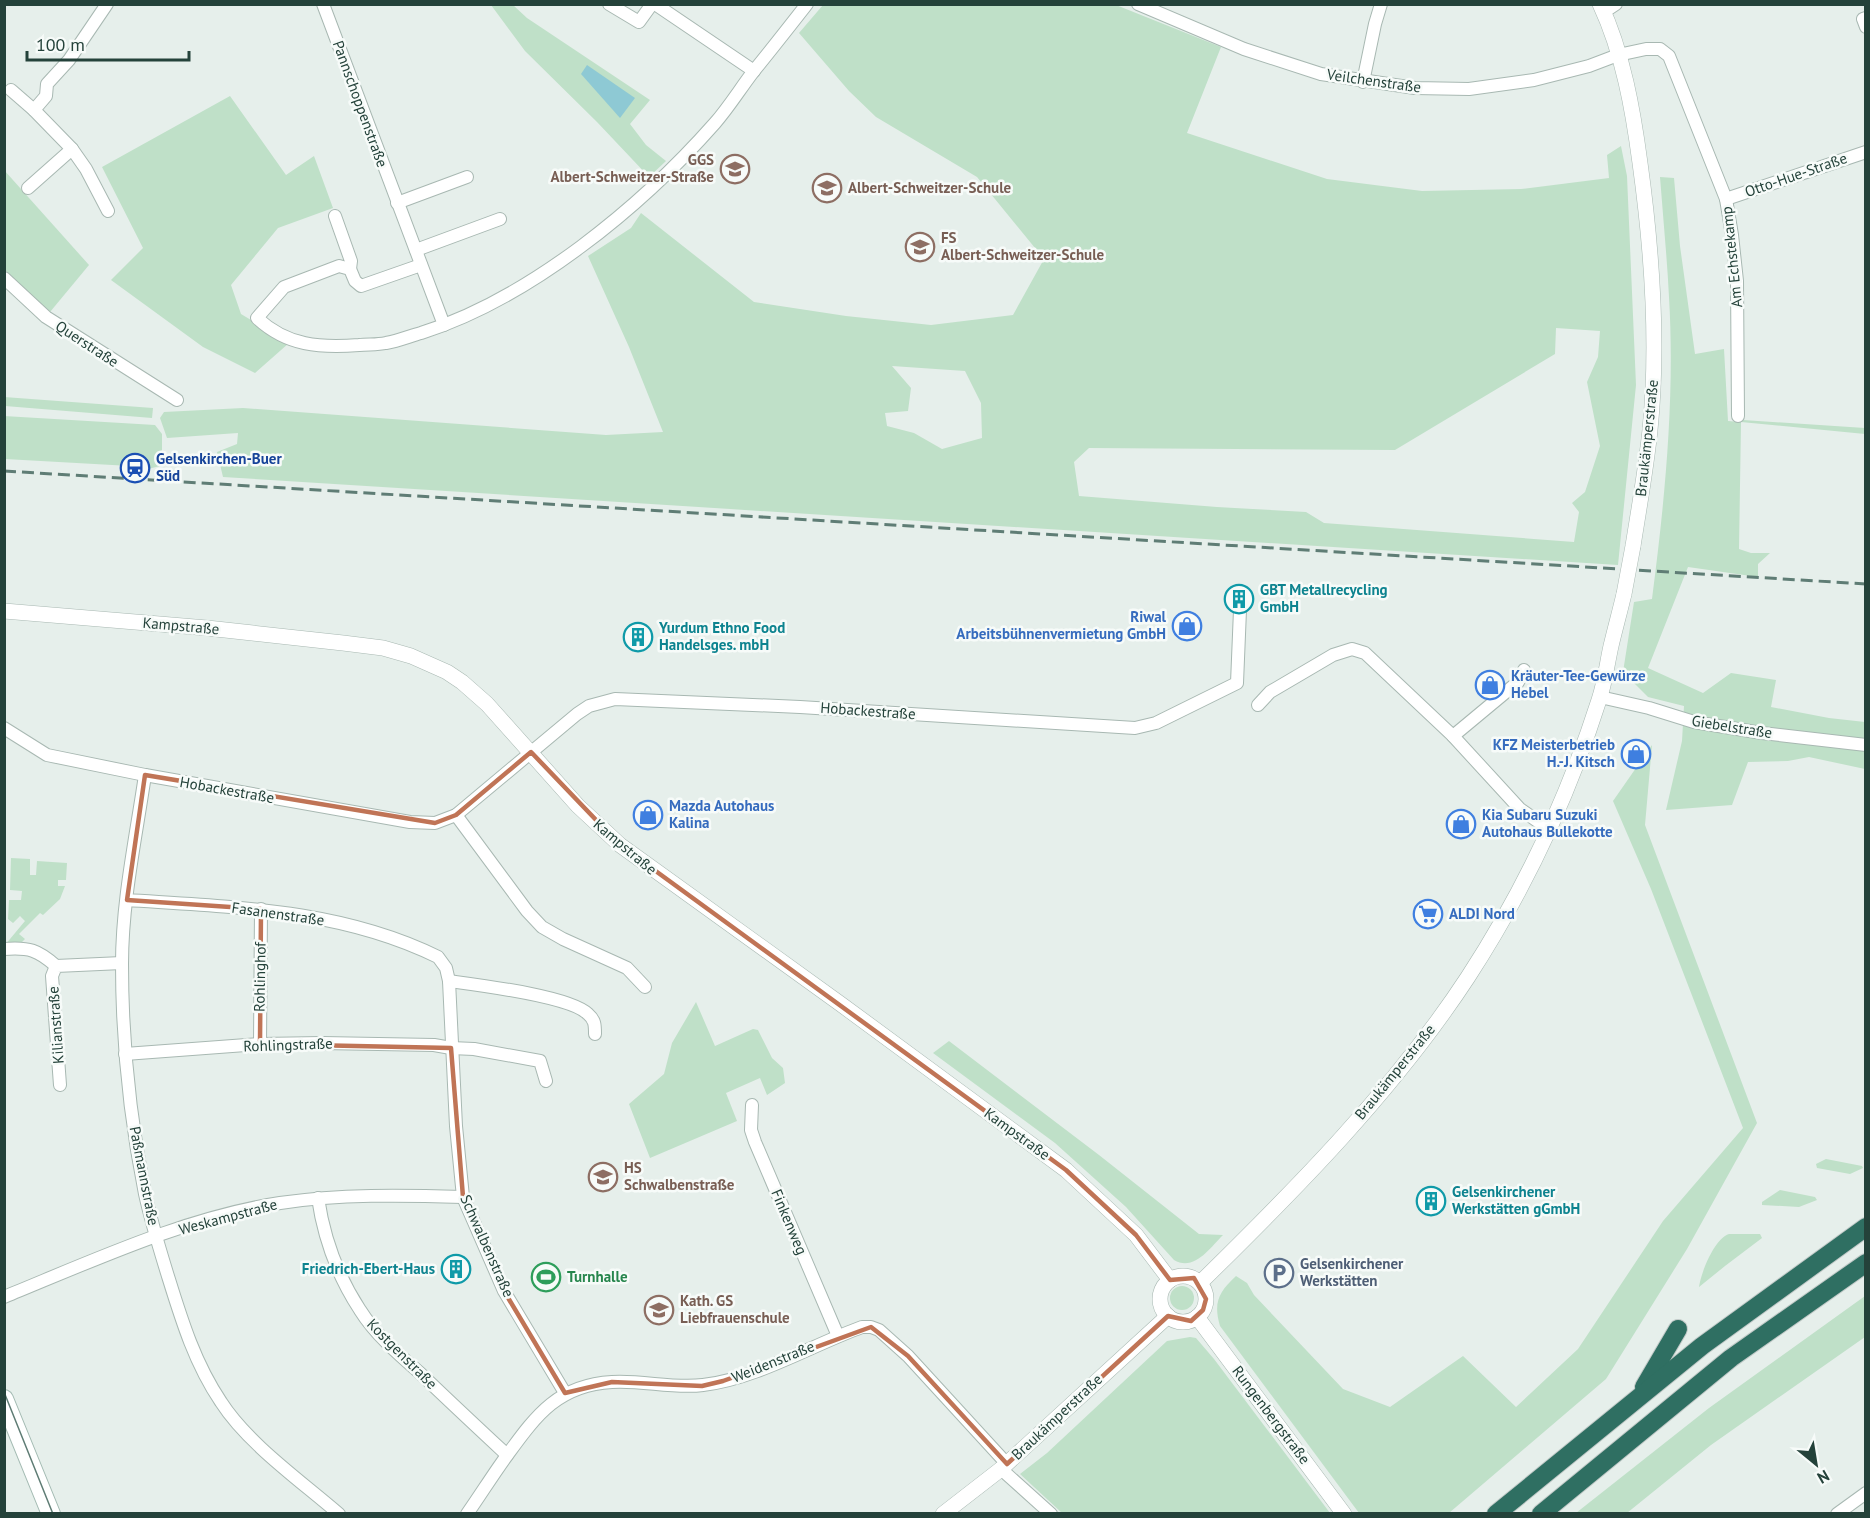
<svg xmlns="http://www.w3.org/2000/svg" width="1870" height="1518" font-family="'PT Sans',sans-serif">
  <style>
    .green { fill: #bfe0c8; fill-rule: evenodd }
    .water { fill: #8ec9d4 }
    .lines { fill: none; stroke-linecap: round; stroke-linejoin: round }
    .minor-casing { stroke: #a8b8b2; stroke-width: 14 }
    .tertiary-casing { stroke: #a8b8b2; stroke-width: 16 }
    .secondary-casing { stroke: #a4bbb3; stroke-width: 20 }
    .motorway-casing { stroke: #c2cac8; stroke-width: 20 }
    .minor { stroke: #fff; stroke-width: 12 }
    .tertiary { stroke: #fff; stroke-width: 15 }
    .secondary { stroke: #fff; stroke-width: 18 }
    .motorway { stroke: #2f6f62; stroke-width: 18 }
    .tram { stroke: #5f7d75; stroke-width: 1.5 }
    .rail { stroke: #5f7d75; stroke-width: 3; stroke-dasharray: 12 6; stroke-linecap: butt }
    .tertiary-bridge-casing { stroke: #a8b8b2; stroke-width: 16; stroke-linecap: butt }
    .tertiary-bridge { stroke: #fff; stroke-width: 15 }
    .marked { fill: none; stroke: #c07456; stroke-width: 4.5; stroke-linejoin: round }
    .labels { text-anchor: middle; stroke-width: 5; stroke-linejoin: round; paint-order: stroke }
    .street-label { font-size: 15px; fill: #24423a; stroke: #f7fbf9 }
    .education-label { font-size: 15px; font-weight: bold; fill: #785e54; stroke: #f7fbf9; text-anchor: start }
    .transit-label { font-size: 15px; font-weight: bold; fill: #164399; stroke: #f7fbf9; text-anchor: start }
    .culture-label { font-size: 15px; font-weight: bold; fill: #0d838f; stroke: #f7fbf9; text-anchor: start }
    .shop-label { font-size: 15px; font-weight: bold; fill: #366cbe; stroke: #f7fbf9; text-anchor: start }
    .service-label { font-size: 15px; font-weight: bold; fill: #4e5e75; stroke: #f7fbf9; text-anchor: start }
    .leisure-label { font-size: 15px; font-weight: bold; fill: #27864d; stroke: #f7fbf9; text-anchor: start }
  </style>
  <rect width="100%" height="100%" fill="#e6efeb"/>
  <g class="green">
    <path d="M 491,5 L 513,5 L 527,18 L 650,100 L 630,124 L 646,145 L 666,161 L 649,177 L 597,122 L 525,51 Z"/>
    <path d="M 823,5 L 1116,5 L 1221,47 L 1187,133 L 1327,179 L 1422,191 L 1521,189 L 1609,178 L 1607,155 L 1621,146 L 1627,176 L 1636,385 L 1618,565 L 223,477 L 217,452 L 237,444 L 238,433 L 167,438 L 160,418 L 164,412 L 243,408 L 606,435 L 663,432 L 629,347 L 588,256 L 631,228 L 641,213 L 754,302 L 846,316 L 931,325 L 1013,315 L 1044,259 L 977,177 L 876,117 L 849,91 L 799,33 ZM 1556,328 L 1600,331 L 1598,357 L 1587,382 L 1600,446 L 1585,492 L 1572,503 L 1579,512 L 1574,542 L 1324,523 L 1306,512 L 1217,507 L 1079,496 L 1074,462 L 1089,448 L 1395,450 L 1555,354 ZM 892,366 L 965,371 L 981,403 L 982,438 L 942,449 L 914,433 L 887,426 L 885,413 L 908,411 L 911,388 Z"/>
    <path d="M 230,96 L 286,175 L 314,156 L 333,208 L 278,228 L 231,285 L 241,314 L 289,343 L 255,373 L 203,347 L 111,280 L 143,248 L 102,167 Z"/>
    <path d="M 4,170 L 89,265 L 50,312 L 5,270 Z"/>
    <path d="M 1660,177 L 1674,178 L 1680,246 L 1695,354 L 1724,349 L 1728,421 L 1740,422 L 1743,420 L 1865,428 L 1865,434 L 1741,422 L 1739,549 L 1751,553 L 1770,553 L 1758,564 L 1758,577 L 1688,567 L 1648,668 L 1703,693 L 1731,673 L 1776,680 L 1771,707 L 1829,718 L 1865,722 L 1865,769 L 1809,757 L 1788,761 L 1748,762 L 1732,805 L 1666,810 L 1682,741 L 1684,706 L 1648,697 L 1623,672 L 1634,602 L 1652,599 C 1665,499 1675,397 1669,297 C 1667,257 1663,217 1660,177 Z"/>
    <path d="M 4,397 L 153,408 L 152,418 L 5,406 Z"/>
    <path d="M 4,416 L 155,425 L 162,434 L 162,463 L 160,466 L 148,469 L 148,467 L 5,459 Z"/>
    <path d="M 1652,745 L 1645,825 L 1757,1123 L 1687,1249 L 1606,1379 L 1449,1513 L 1359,1513 L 1220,1326 C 1213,1302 1219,1292 1236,1276 L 1247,1283 L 1254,1295 L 1343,1389 L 1390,1407 L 1463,1356 L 1516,1407 L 1578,1349 L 1663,1221 L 1743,1128 L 1651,889 L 1613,801 Z"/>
    <path d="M 11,858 L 30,859 L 30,875 L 36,875 L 37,861 L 67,863 L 66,880 L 58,880 L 58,886 L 65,886 L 60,899 L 43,915 L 40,913 L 19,934 L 25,939 L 21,943 L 5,945 L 25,921 L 20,916 L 13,923 L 8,919 L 9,900 L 21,900 L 22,891 L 10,890 Z"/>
    <path d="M 696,1002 L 715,1046 L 753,1029 L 758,1030 L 772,1058 L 783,1068 L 785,1083 L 767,1095 L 760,1078 L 726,1093 L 737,1121 L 650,1158 L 629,1104 L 664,1074 L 672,1043 Z"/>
    <path d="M 949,1041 L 1099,1155 L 1199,1234 L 1223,1235 C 1210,1248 1194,1272 1174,1260 L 1126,1207 L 1055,1143 L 933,1053 Z"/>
    <path d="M 1826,1159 L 1862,1166 L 1863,1168 L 1850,1174 L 1817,1168 L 1816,1164 Z"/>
    <path d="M 1780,1190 L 1815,1197 L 1817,1200 L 1799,1207 L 1762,1205 L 1762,1202 Z"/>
    <path d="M 1729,1234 L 1760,1234 L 1762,1238 L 1725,1266 L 1699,1287 C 1701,1273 1714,1239 1729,1234 Z"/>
    <circle cx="1182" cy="1298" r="12"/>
    <path d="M 1865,1296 L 1865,1337 L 1711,1445 L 1627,1513 L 1576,1513 L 1709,1408 Z"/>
    <path d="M 1190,1337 L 1196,1338 L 1214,1359 L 1330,1513 L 1062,1513 L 1020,1474 L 1047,1453 L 1167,1341 Z"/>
  </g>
  <path class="water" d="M 587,65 L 635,98 L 620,118 L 581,74 Z"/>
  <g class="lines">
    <g class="minor-casing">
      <g id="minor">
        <path d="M 107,4 L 69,60 L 47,84 L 46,96 L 34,110 L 72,149 L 86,169 L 108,211"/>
        <path d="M 323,4 L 444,325"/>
        <path d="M 609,4 L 639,22 L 652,4"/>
        <path d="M 655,4 L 754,71"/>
        <path d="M 1138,4 L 1244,49 L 1321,74 L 1415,88 L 1469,89 L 1534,80 L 1589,66 L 1618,55 L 1646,49 L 1660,49 L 1669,56 L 1726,199 L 1732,235 L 1737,281 L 1738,416"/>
        <path d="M 1604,12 L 1616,4"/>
        <path d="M 1866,18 L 1863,19 L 1866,27"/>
        <path d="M 1363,82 L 1375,24 L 1381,4"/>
        <path d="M 11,90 L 34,110"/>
        <path d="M 28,188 L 72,149"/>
        <path d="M 1726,199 L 1866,152"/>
        <path d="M 397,203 L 467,177"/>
        <path d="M 335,216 L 351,261 L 350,269"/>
        <path d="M 416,250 L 500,219"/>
        <path d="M 421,265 L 361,286 L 355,281 L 350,269 L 339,266 L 284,287 L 257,318 C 287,346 320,348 359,345 C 368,344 377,345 386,343 C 398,341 410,336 421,333 C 529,299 641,207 715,123 C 729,107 740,89 753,72 C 771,50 789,27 807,4"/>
        <path d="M 4,278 L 46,317 L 177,400"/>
        <path d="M 1600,697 L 1649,708 L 1694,722 L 1762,733 L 1866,745"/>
        <path d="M 1258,705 L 1270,692 L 1333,655 L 1352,649 L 1365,653 L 1453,736 L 1520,809 L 1549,829"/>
        <path d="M 4,728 L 47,755 L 145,775 L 410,822 L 435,823 L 456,815 L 577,714 L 589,706 L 615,699 L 800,707 L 1135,728 L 1156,723 L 1237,683 L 1240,610"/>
        <path d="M 1453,736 L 1518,682 L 1524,670"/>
        <path d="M 145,775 C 136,837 122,901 122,964 C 122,1041 130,1119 145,1194 C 151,1221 159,1247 167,1273 C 181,1318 194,1362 221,1402 C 248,1444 301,1481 339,1514"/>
        <path d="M 456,815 L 527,911 L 542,927 L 563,939 L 627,968 L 645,987"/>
        <path d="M 127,900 C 233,907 341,909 438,957 L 446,968 L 449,981 L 456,1126 L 463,1197 L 504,1291 L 565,1393"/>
        <path d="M 4,949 C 29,947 38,950 56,966"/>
        <path d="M 449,981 C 478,985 570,996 588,1014 C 595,1020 595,1025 595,1034"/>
        <path d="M 260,1044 L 261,909"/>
        <path d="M 125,1054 L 260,1044 L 322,1043 L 434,1045 L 451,1048 L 474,1049 L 540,1061 L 546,1081"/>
        <path d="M 60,1085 L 52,976 L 56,966 L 122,963"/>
        <path d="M 752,1105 L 751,1130 L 755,1142 L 838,1336"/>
        <path d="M 318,1198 C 324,1239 337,1275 360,1310 C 375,1334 398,1354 420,1373 C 449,1401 478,1428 507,1455"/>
        <path d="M 4,1297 C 92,1261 187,1217 280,1203 C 340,1194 402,1195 463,1197"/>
        <path d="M 1001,1469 L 1051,1514"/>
        <path d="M 467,1514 C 481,1494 494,1473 508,1454 C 537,1414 559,1385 612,1382 C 642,1380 674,1389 703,1385 C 756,1379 812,1345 862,1327 L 871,1327 L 879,1330 L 908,1356 L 1007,1464"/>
        <path d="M 1837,1514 L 1866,1493"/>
      </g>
    </g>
    <g class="tertiary-casing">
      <g id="tertiary">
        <path d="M 1600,4 C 1623,53 1633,110 1640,163 C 1652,250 1659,341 1650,430 C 1646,469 1639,508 1633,546"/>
        <path d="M 4,611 L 207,628 L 343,643 L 383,648 L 411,656 L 447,672 L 462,682 L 487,704 L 578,806 L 620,845 L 842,1005 L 1066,1170 L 1136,1235 L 1170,1280"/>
        <circle cx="1183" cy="1299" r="23"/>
        <path d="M 1200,1283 C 1296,1189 1394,1090 1468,977 C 1524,891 1568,797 1599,700 C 1605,682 1607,664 1611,646 C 1615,629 1620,611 1624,594"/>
        <path d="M 1197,1317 L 1344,1514"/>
        <path d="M 943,1514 L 1001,1469 L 1168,1316"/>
      </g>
    </g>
    <g class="secondary-casing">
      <path id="secondary" d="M 4,1399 L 51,1514"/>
    </g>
    <g class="motorway-casing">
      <g id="motorway">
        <path d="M 1644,1387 L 1678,1329"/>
        <path d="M 1496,1514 L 1702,1346 L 1866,1227"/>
        <path d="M 1541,1514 L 1731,1358 L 1866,1263"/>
      </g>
    </g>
    <use href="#minor" class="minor"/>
    <use href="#tertiary" class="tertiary"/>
    <use href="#secondary" class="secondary"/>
    <use href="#motorway" class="motorway"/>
    <path class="tram" d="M 4,1392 L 53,1514"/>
    <path class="rail" d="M 4,471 L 1866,584"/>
    <g class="tertiary-bridge-casing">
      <path id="tertiary-bridge" d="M 1624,594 L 1633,546"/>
    </g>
    <use href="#tertiary-bridge" class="tertiary-bridge"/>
  </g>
  <path class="marked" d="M 531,752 L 620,845 L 1066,1170 L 1136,1235 L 1170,1280 L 1194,1278 L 1206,1299 L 1203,1310 L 1191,1321 L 1168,1316 L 1007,1464 L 908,1356 L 871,1327 L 723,1381 L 702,1386 L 612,1382 L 565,1393 L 504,1291 L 463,1197 L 451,1048 L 260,1044 L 261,909 L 127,900 L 145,775 L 435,823 L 456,815 Z"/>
  <defs>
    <g id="school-ring" transform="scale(1.5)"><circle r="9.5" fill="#f7fbf9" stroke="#8d6e63" stroke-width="1.5"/><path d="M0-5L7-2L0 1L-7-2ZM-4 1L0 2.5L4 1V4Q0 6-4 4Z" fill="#8d6e63"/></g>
    <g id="station-ring" transform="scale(1.5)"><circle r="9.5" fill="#f7fbf9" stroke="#1a4fb4" stroke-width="1.5"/><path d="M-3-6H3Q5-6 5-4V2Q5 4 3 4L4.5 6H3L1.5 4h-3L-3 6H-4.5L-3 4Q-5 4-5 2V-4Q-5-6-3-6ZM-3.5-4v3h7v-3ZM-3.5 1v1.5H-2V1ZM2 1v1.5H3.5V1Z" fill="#1a4fb4"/></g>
    <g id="building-ring" transform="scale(1.5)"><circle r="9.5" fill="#f7fbf9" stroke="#0f9aa8" stroke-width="1.5"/><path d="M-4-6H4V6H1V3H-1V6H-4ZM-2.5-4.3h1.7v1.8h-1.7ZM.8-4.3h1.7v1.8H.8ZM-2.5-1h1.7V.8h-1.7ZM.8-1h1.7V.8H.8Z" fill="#0f9aa8"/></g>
    <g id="shop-ring" transform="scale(1.5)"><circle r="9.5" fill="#f7fbf9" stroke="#3f7fe0" stroke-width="1.5"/><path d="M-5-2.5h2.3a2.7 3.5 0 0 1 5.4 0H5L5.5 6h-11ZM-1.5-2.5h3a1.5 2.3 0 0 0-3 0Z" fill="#3f7fe0"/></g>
    <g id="supermarket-ring" transform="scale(1.5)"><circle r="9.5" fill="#f7fbf9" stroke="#3f7fe0" stroke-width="1.5"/><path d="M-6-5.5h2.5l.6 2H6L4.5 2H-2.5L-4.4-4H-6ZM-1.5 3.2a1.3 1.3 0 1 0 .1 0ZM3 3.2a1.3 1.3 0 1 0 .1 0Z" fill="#3f7fe0"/></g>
    <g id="parking-ring" transform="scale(1.5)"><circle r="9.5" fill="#f7fbf9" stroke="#5c6f8a" stroke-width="1.5"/><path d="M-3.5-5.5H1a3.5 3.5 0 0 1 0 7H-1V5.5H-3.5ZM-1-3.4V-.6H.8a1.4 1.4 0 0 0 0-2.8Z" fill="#5c6f8a"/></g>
    <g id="stadium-ring" transform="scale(1.5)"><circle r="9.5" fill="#f7fbf9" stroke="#2e9e5b" stroke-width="1.5"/><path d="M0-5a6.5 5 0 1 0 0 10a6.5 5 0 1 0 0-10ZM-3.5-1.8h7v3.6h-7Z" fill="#2e9e5b"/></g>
  </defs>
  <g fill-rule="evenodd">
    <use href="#school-ring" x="735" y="169"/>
    <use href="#school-ring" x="827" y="188"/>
    <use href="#school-ring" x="920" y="247"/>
    <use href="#station-ring" x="135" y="468"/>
    <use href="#building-ring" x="1239" y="599"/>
    <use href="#shop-ring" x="1187" y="626"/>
    <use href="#building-ring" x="638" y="637"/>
    <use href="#shop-ring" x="1490" y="685"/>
    <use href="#shop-ring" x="1636" y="754"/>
    <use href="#shop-ring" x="648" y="815"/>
    <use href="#shop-ring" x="1461" y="824"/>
    <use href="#supermarket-ring" x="1428" y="914"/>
    <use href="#school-ring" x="603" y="1177"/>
    <use href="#building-ring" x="1431" y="1201"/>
    <use href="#building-ring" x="456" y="1269"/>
    <use href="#parking-ring" x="1279" y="1273"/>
    <use href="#stadium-ring" x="546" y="1277"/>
    <use href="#school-ring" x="659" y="1310"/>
  </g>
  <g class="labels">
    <g class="street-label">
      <text transform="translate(1374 81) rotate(8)" y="5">Veilchenstraße</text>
      <text transform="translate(360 104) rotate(70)" y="5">Pannschoppenstraße</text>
      <text transform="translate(1796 175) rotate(-19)" y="5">Otto-Hue-Straße</text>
      <text transform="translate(1732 257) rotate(-96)" y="5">Am Echstekamp</text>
      <text transform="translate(87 344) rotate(33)" y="5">Querstraße</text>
      <text transform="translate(1647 438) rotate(-84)" y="5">Braukämperstraße</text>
      <text transform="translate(181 626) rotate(5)" y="5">Kampstraße</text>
      <text transform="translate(868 711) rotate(4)" y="5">Hobackestraße</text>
      <text transform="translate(1732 727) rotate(9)" y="5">Giebelstraße</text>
      <text transform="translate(227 790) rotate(10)" y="5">Hobackestraße</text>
      <text transform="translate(625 847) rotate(40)" y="5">Kampstraße</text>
      <text transform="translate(278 914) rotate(8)" y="5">Fasanenstraße</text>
      <text transform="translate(260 977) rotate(-89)" y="5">Rohlinghof</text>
      <text transform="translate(56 1025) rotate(-94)" y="5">Kilianstraße</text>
      <text transform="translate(288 1045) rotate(-2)" y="5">Rohlingstraße</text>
      <text transform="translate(1395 1072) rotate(-51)" y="5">Braukämperstraße</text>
      <text transform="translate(1017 1134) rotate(36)" y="5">Kampstraße</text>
      <text transform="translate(144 1176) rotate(79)" y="5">Paßmannstraße</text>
      <text transform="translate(228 1217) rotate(-15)" y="5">Weskampstraße</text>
      <text transform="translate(789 1222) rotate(67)" y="5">Finkenweg</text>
      <text transform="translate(487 1246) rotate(66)" y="5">Schwalbenstraße</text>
      <text transform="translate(402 1354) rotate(45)" y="5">Kostgenstraße</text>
      <text transform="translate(773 1362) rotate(-22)" y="5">Weidenstraße</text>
      <text transform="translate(1271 1415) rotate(53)" y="5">Rungenbergstraße</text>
      <text transform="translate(1057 1417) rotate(-43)" y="5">Braukämperstraße</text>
    </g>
    <g class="education-label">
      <text x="714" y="165" text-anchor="end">GGS<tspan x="714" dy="17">Albert-Schweitzer-Straße</tspan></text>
      <text x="848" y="193">Albert-Schweitzer-Schule</text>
      <text x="941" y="243">FS<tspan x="941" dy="17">Albert-Schweitzer-Schule</tspan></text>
      <text x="624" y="1173">HS<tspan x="624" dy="17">Schwalbenstraße</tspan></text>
      <text x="680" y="1306">Kath. GS<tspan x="680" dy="17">Liebfrauenschule</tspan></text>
    </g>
    <g class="transit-label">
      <text x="156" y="464">Gelsenkirchen-Buer<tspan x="156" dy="17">Süd</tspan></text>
    </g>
    <g class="culture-label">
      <text x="1260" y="595">GBT Metallrecycling<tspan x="1260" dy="17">GmbH</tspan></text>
      <text x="659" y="633">Yurdum Ethno Food<tspan x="659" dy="17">Handelsges. mbH</tspan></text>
      <text x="1452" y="1197">Gelsenkirchener<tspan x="1452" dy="17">Werkstätten gGmbH</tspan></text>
      <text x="435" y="1274" text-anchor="end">Friedrich-Ebert-Haus</text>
    </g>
    <g class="shop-label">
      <text x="1166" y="622" text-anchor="end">Riwal<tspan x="1166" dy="17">Arbeitsbühnenvermietung GmbH</tspan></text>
      <text x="1511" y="681">Kräuter-Tee-Gewürze<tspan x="1511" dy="17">Hebel</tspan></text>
      <text x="1615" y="750" text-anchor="end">KFZ Meisterbetrieb<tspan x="1615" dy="17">H.-J. Kitsch</tspan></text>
      <text x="669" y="811">Mazda Autohaus<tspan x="669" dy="17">Kalina</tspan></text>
      <text x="1482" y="820">Kia Subaru Suzuki<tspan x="1482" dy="17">Autohaus Bullekotte</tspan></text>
      <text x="1449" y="919">ALDI Nord</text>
    </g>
    <g class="service-label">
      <text x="1300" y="1269">Gelsenkirchener<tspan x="1300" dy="17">Werkstätten</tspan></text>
    </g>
    <g class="leisure-label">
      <text x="567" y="1282">Turnhalle</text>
    </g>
  </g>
  <rect width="1870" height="1518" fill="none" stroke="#24423a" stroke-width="12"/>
  <g transform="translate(1816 1464) rotate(150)" stroke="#f7fbf9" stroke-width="4.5" paint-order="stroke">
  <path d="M0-4.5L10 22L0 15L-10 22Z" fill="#24423a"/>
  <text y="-9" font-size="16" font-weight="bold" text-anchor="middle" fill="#24423a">N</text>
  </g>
  <path d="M27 51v9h162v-9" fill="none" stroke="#24423a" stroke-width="3"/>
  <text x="36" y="51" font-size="18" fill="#24423a" stroke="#f7fbf9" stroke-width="4.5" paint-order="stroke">100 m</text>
</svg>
